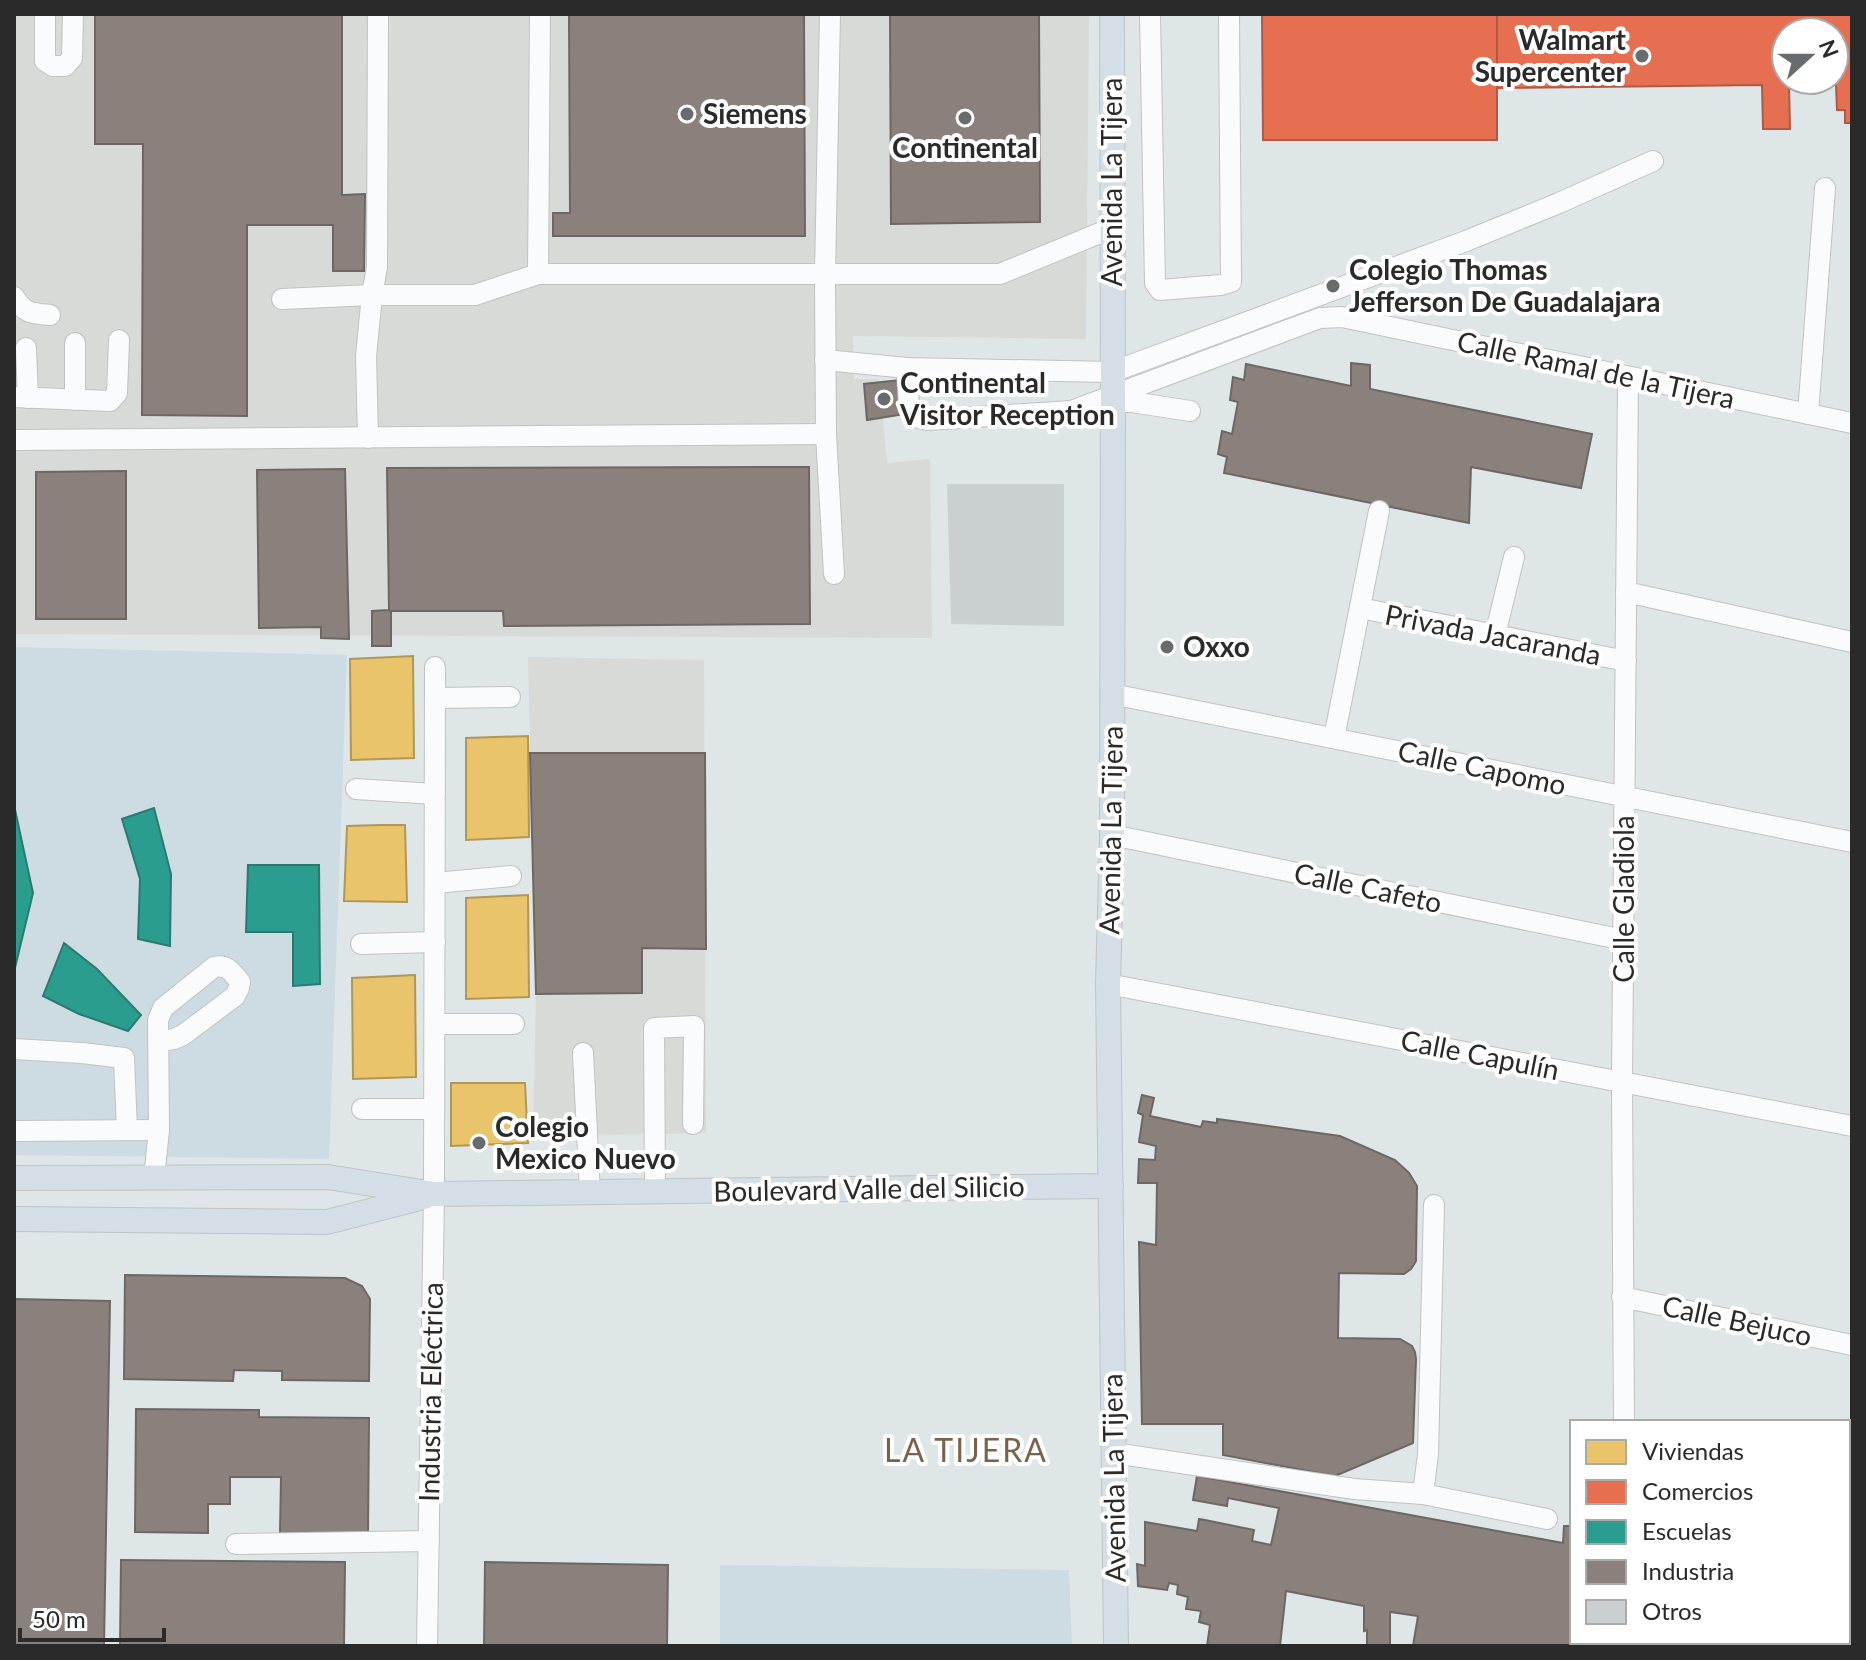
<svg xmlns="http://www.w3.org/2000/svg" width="1866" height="1660" font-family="Lato,sans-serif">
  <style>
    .industrial { fill: #d7dad6 }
    .education { fill: #cddce3 }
    .homes { fill: #e9c46a; stroke: #b09657; stroke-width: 2 }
    .shops { fill: #e76f51; stroke: #ae5a45; stroke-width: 2; fill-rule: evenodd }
    .schools { fill: #2a9d8f; stroke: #2a7a71; stroke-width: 2 }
    .industry { fill: #8a817c; stroke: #6d6763; stroke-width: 2 }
    .building { fill: #cacfd1; stroke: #cbd1d3; stroke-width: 2 }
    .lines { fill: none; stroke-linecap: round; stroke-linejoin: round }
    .minor-casing { stroke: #c1c2c2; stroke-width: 22 }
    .major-casing { stroke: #c1c4c4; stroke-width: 26 }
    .minor { stroke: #fafbfc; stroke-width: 20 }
    .major { stroke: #d3dee6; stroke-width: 24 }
    .poi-dot { fill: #696c6c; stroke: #fff; stroke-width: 3 }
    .labels { text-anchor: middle; stroke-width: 8; stroke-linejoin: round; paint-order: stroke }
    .poi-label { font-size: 28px; font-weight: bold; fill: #2a2a2a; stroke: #fff; text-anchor: start }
    .street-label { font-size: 28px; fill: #2a2a2a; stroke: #fff }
    .quarter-label { font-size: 32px; letter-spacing: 2px; fill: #7a634a; stroke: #fff }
  </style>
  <rect width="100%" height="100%" fill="#dfe6e8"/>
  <g class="industrial">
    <path d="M 14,14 L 1089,14 L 1086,339 L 853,336 L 854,379 L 879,379 L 887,463 L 930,459 L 932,638 L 14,634 Z"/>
    <path d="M 528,657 L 704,660 L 706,1133 L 533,1136 L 536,994 Z"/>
  </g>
  <g class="education">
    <path d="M 14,647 L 347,655 L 329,1159 L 14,1155 Z"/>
    <path d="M 720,1565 L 1069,1570 L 1072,1646 L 720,1646 Z"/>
  </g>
  <g class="homes">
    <path d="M 413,656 L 414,758 L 351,760 L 350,659 Z"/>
    <path d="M 528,736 L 529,837 L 466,840 L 466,738 Z"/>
    <path d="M 380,825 L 405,825 L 407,902 L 344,901 L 347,826 Z"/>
    <path d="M 528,895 L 529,997 L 466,999 L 466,898 Z"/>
    <path d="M 415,975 L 416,1077 L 353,1079 L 352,978 Z"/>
    <path d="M 451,1083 L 525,1083 L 528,1143 L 451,1146 Z"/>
  </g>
  <g class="shops">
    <path d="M 1262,14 L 1497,14 L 1497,140 L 1263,140 Z"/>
    <path d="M 1497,14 L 1852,14 L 1852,123 L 1845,123 L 1845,110 L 1837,110 L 1836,85 L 1789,85 L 1790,129 L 1763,129 L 1762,85 L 1497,88 ZM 1786,32 L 1834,32 L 1834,80 L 1786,80 Z"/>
  </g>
  <g class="schools">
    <path d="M 14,805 L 33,893 L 14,972 Z"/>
    <path d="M 154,808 L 171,874 L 170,946 L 138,939 L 140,879 L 122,819 Z"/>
    <path d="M 248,865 L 319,865 L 320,984 L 293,986 L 293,932 L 246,932 Z"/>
    <path d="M 64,943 L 97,969 L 141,1015 L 128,1031 L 79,1014 L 43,996 Z"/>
  </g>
  <g class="industry">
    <path d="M 95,14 L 342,14 L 342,195 L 365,194 L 364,271 L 333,271 L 333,225 L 247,225 L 247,416 L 142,415 L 143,144 L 95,144 Z"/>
    <path d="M 569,14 L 804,14 L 805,236 L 553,236 L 553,213 L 570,213 Z"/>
    <path d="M 890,14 L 1039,14 L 1040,222 L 891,224 Z"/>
    <path d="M 1351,363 L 1370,365 L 1370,389 L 1592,434 L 1581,488 L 1471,467 L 1469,523 L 1224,473 L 1227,457 L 1218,454 L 1222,431 L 1232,434 L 1238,402 L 1230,400 L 1233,377 L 1244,380 L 1246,364 L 1351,386 Z"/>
    <path d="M 900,380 L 905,414 L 867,420 L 864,384 Z"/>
    <path d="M 809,467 L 810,624 L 504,626 L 503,611 L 391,611 L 391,646 L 372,646 L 372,611 L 389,610 L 387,468 Z"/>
    <path d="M 345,469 L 349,639 L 321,638 L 321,627 L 259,628 L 257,470 Z"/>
    <path d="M 126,471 L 126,619 L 36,619 L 36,472 Z"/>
    <path d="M 530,753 L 705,753 L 706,949 L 642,948 L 642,993 L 536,994 Z"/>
    <path d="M 1142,1095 L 1154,1098 L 1150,1116 L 1201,1127 L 1203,1121 L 1217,1123 L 1217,1119 L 1340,1136 L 1395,1160 L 1409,1173 L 1417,1186 L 1416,1261 L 1411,1269 L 1404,1274 L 1339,1273 L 1338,1338 L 1400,1339 L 1412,1346 L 1415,1352 L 1416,1359 L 1413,1443 L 1335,1476 L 1223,1455 L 1223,1424 L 1142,1424 L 1139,1242 L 1156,1245 L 1157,1183 L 1138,1183 L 1139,1159 L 1155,1160 L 1156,1146 L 1139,1142 L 1143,1115 L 1138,1113 Z"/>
    <path d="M 125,1275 L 345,1278 L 362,1286 L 370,1299 L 369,1381 L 282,1380 L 282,1371 L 234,1370 L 233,1381 L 124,1379 Z"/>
    <path d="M 14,1299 L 110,1301 L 104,1646 L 14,1646 Z"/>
    <path d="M 136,1409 L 259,1410 L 259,1417 L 369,1418 L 368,1534 L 280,1534 L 281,1477 L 230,1477 L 230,1504 L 208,1504 L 208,1533 L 135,1532 Z"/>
    <path d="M 1197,1476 L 1563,1543 L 1564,1526 L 1572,1526 L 1572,1642 L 1597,1642 L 1597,1646 L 1413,1646 L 1418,1616 L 1390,1612 L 1390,1646 L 1367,1646 L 1367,1630 L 1364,1631 L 1364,1606 L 1286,1591 L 1280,1646 L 1207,1646 L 1210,1625 L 1199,1622 L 1201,1611 L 1186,1609 L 1188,1597 L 1177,1594 L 1178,1585 L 1169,1583 L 1167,1590 L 1138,1586 L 1137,1564 L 1145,1566 L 1145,1522 L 1197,1531 L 1199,1519 L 1205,1520 L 1254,1530 L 1252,1541 L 1271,1545 L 1279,1508 L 1228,1498 L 1227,1506 L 1193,1500 Z"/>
    <path d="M 121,1560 L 345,1562 L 344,1646 L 120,1646 Z"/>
    <path d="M 485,1562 L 668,1565 L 667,1646 L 484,1646 Z"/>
  </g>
  <path class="building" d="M 948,485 L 1063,485 L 1063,625 L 952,623 Z"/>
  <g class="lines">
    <g class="minor-casing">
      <g id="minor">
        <path d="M 45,14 L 45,61 L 53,66 L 65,66 L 72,58 L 73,14"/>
        <path d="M 830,14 L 825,275 L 826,434 L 834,574"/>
        <path d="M 1150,14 L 1155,283 L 1160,290 L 1221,285 L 1231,282 L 1229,14"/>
        <path d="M 538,274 L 540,14"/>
        <path d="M 14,297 C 25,314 31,313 50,315"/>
        <path d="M 282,299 L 372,295 L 377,267 L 378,14"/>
        <path d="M 26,348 L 28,398"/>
        <path d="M 825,360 L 907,368 L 1112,372 L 1466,241 L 1559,203 L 1653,161"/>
        <path d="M 907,368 L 909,408 L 915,417 L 928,420 L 1071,411 L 1320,318 L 1342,317 L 1852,423"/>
        <path d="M 14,397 L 110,401 L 117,393 L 119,340"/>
        <path d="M 75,400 L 75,343"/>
        <path d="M 1113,402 L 1132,402 L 1190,411"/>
        <path d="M 1808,414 L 1825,188"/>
        <path d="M 368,438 L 366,356 L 372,295 L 475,295 L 538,274 L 1000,274 L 1112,228"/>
        <path d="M 14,440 L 826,434"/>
        <path d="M 1626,592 L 1852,642"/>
        <path d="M 1360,608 L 1626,661"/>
        <path d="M 1495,635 L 1514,557"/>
        <path d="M 1112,694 L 1852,842"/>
        <path d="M 435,698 L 510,697"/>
        <path d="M 1334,738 L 1379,511"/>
        <path d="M 356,789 L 435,794"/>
        <path d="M 1112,835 L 1624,940"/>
        <path d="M 435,883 L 511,876"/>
        <path d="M 361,944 L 435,942"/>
        <path d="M 1108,984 L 1852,1126"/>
        <path d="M 435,1024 L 514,1024"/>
        <path d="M 14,1049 L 82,1053 L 124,1058 L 127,1130"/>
        <path d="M 583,1053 L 590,1193"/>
        <path d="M 362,1109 L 434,1109"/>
        <path d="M 14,1131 L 159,1130"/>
        <path d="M 154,1178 L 159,1130 L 158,1020 L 163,1008 L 214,967 C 227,964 232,972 240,982 L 239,988 L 235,996 L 183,1035 L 174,1039 L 158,1042"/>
        <path d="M 655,1192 L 654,1028 L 694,1026 L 693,1124"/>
        <path d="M 1622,1297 L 1852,1345"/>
        <path d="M 1624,1422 L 1622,1082 L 1628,377"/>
        <path d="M 1114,1453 L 1354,1489 L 1423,1494 L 1428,1454 L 1434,1205"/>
        <path d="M 1423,1494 L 1547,1519"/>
        <path d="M 236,1544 L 429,1541"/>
        <path d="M 1848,1568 L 1852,1569"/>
        <path d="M 427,1646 L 434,1194 L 435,667"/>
        <path d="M 1624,1646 L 1625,1642"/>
      </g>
    </g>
    <g class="major-casing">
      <g id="major">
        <path d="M 1112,14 L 1113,395 L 1112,835 L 1108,984 L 1116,1646"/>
        <path d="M 14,1178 L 328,1177 L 434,1194 L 1111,1186"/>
        <path d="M 14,1219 L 327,1222 L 424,1197"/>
      </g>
    </g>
    <use href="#minor" class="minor"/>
    <use href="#major" class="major"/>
  </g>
  <g class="poi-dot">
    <circle cx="1642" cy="56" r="8"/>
    <circle cx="687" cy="114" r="8"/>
    <circle cx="965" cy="118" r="8"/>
    <circle cx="1333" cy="286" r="8"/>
    <circle cx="884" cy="399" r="8"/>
    <circle cx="1167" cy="647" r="8"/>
    <circle cx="479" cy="1143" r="8"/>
  </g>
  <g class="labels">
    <g class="poi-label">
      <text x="1626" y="50" text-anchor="end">Walmart<tspan x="1626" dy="32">Supercenter</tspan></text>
      <text x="703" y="124">Siemens</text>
      <text x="965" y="158" text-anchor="middle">Continental</text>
      <text x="1349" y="280">Colegio Thomas<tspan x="1349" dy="32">Jefferson De Guadalajara</tspan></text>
      <text x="900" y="393">Continental<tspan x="900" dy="32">Visitor Reception</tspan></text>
      <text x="1183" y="657">Oxxo</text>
      <text x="495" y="1137">Colegio<tspan x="495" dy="32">Mexico Nuevo</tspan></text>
    </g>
    <g class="street-label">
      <text transform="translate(1112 182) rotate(-90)" y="10">Avenida La Tijera</text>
      <text transform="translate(1596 370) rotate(12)" y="10">Calle Ramal de la Tijera</text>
      <text transform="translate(1493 635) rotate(11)" y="10">Privada Jacaranda</text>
      <text transform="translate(1482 768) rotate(12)" y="10">Calle Capomo</text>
      <text transform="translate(1111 830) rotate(-89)" y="10">Avenida La Tijera</text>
      <text transform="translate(1368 888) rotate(12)" y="10">Calle Cafeto</text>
      <text transform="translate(1624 899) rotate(-90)" y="10">Calle Gladiola</text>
      <text transform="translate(1480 1055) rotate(11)" y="10">Calle Capulín</text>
      <text transform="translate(869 1189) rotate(-1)" y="10">Boulevard Valle del Silicio</text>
      <text transform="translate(1737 1321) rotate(12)" y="10">Calle Bejuco</text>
      <text transform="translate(431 1392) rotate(-89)" y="10">Industria Eléctrica</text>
      <text transform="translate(1114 1478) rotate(-91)" y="10">Avenida La Tijera</text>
    </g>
    <g class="quarter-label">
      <text x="966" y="1462">LA TIJERA</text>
    </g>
  </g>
  <rect width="1866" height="1660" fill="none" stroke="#2a2a2a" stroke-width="32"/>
  <rect x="1570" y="1420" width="280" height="224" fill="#ffffff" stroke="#aaaaaa" stroke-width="2"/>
  <rect x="1586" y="1440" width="40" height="24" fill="#e9c46a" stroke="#aaaaaa" stroke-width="2"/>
  <text x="1642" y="1460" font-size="24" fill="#2a2a2a">Viviendas</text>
  <rect x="1586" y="1480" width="40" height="24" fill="#e76f51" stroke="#aaaaaa" stroke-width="2"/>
  <text x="1642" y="1500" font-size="24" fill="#2a2a2a">Comercios</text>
  <rect x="1586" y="1520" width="40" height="24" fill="#2a9d8f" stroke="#aaaaaa" stroke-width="2"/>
  <text x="1642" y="1540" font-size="24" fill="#2a2a2a">Escuelas</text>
  <rect x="1586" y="1560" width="40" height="24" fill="#8a817c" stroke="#aaaaaa" stroke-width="2"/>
  <text x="1642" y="1580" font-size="24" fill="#2a2a2a">Industria</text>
  <rect x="1586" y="1600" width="40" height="24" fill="#cacfd1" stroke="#aaaaaa" stroke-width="2"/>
  <text x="1642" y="1620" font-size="24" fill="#2a2a2a">Otros</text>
  <g transform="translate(1810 56) rotate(69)"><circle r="38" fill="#ffffff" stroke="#aaaaaa" stroke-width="2"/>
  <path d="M0-6L14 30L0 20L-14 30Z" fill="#696c6c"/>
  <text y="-12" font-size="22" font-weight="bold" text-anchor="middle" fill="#2a2a2a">N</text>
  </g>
  <path d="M20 1628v12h144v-12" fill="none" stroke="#2a2a2a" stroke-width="4"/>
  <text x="32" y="1628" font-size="24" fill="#2a2a2a" stroke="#ffffff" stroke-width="6" paint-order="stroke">50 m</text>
</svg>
